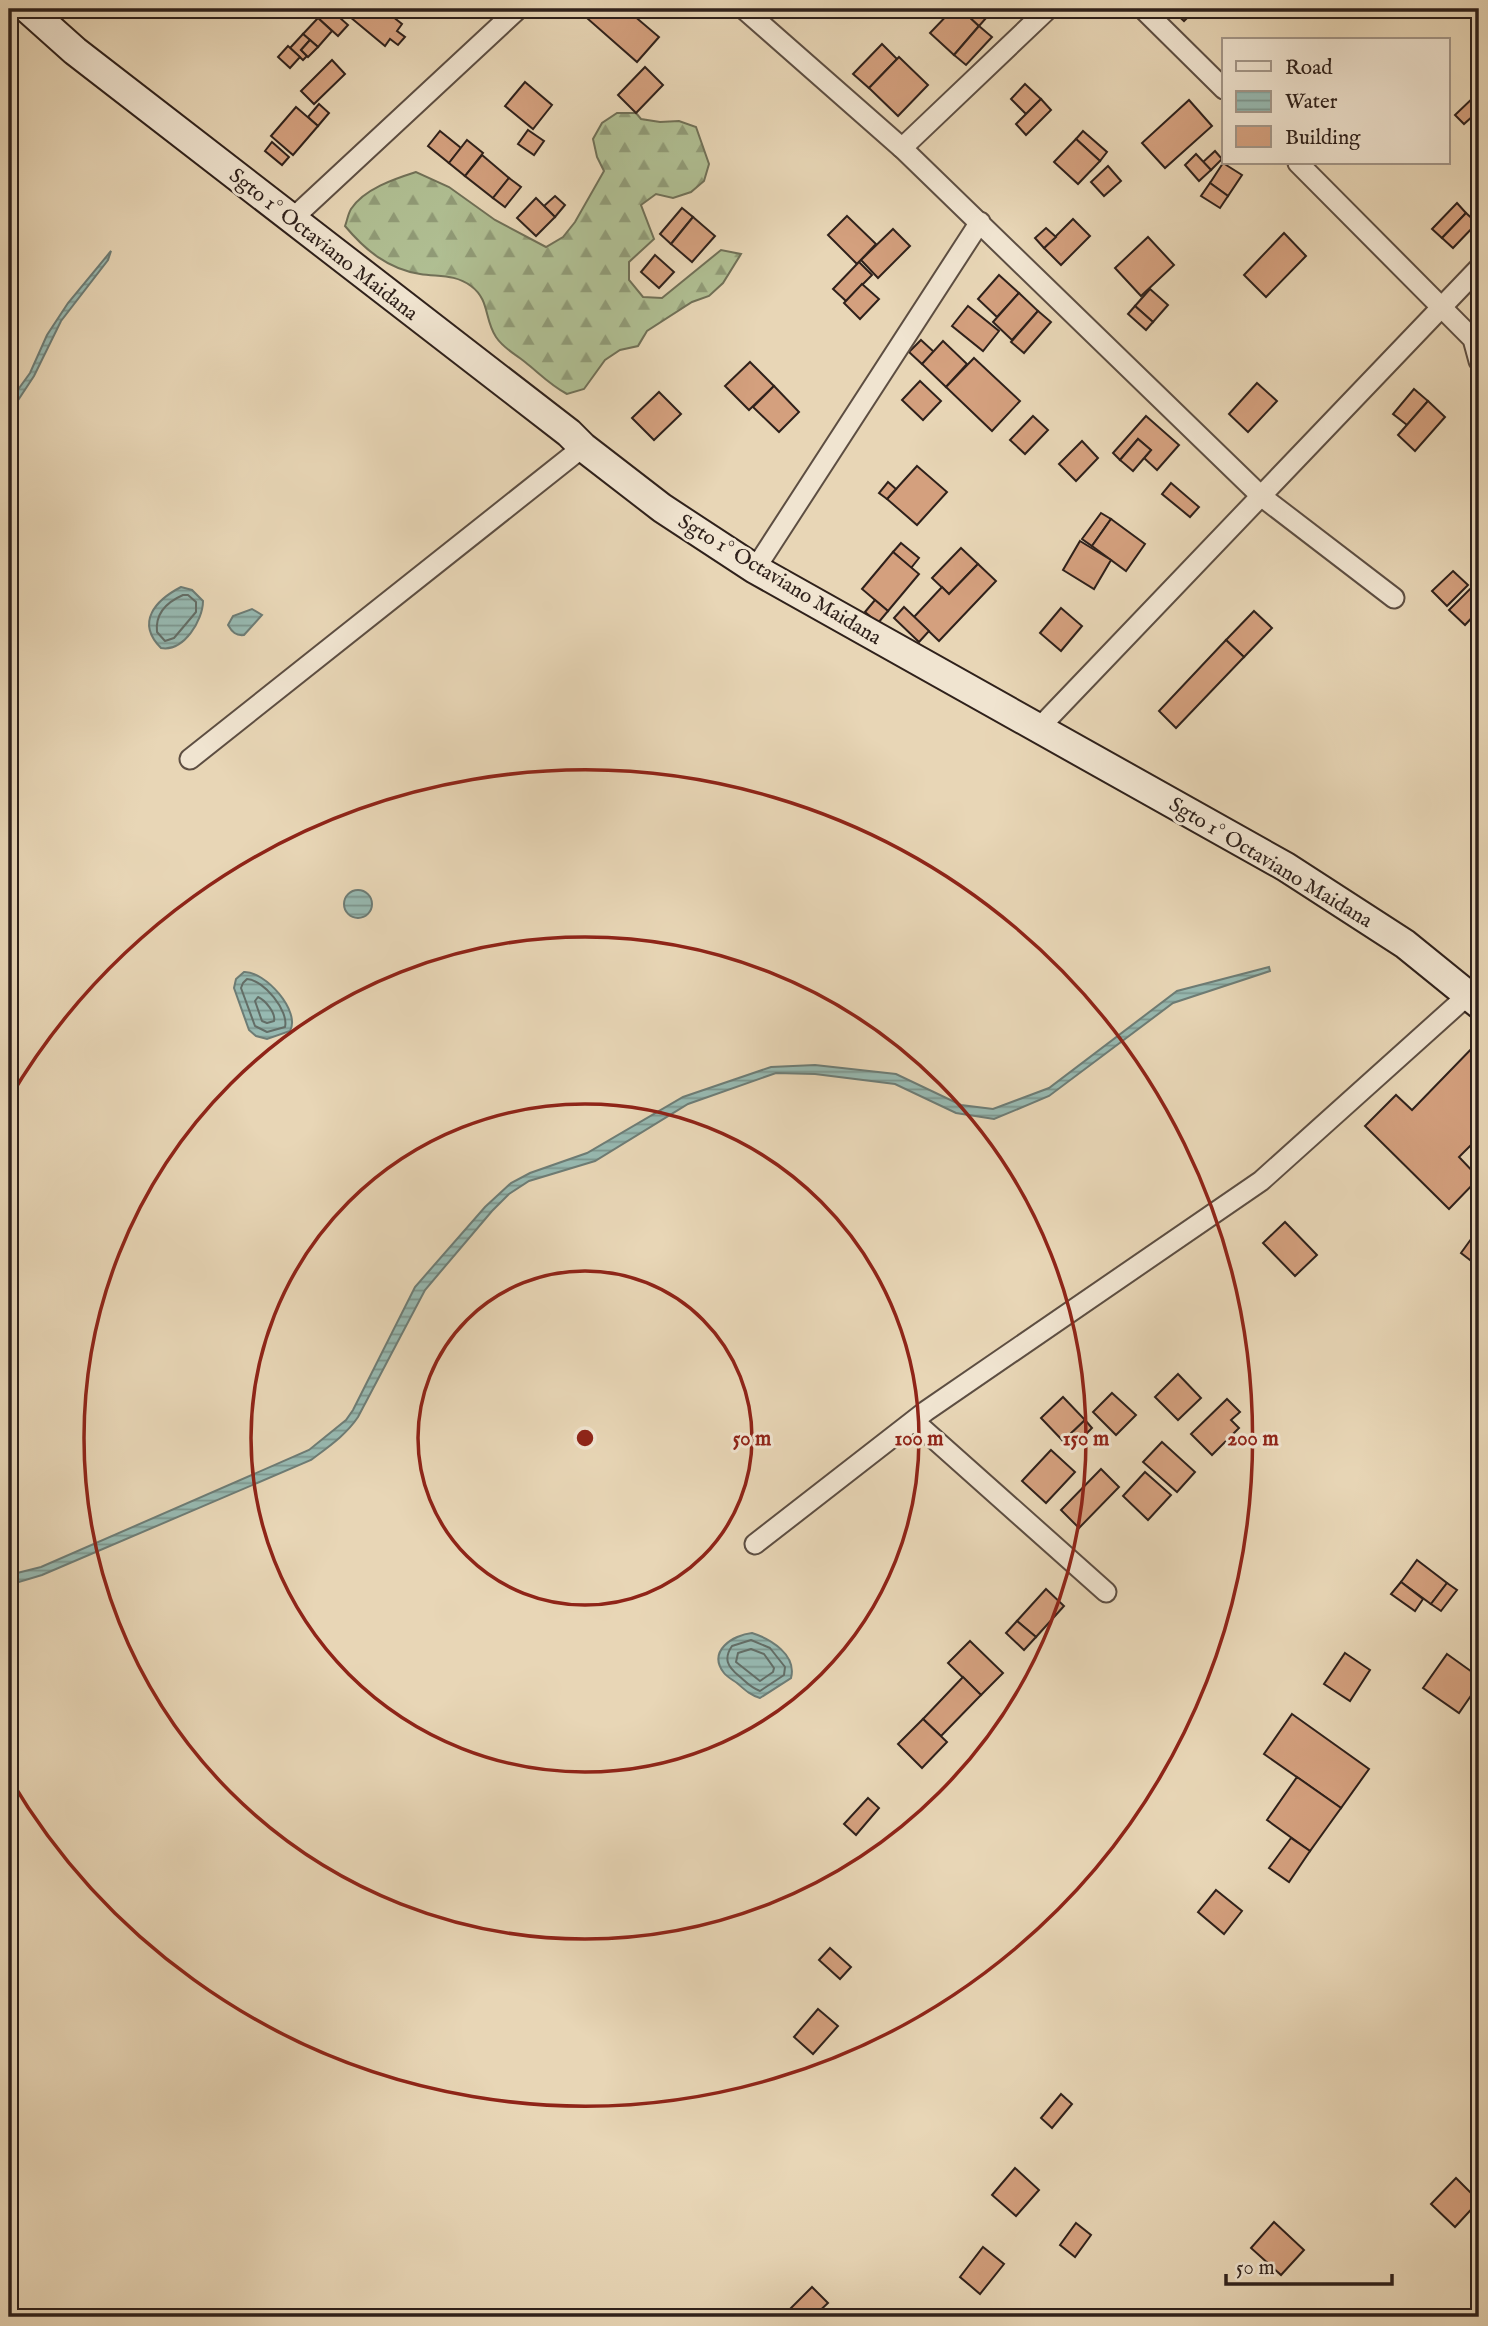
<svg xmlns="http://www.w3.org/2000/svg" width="1488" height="2326" font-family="'IM FELL English',serif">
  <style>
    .forest { fill: url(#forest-firs); stroke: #707057; stroke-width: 2 }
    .water { fill: url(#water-rules); stroke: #6d7c75; stroke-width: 2 }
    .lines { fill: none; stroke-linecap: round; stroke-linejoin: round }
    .shore { stroke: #636d66; stroke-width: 2 }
    .building { fill: #d4a07e; stroke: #2f211b; stroke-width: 2 }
    .street-casing { stroke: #5d4e42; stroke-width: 23 }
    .secondary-casing { stroke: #2f211b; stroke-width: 32 }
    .street { stroke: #f0e4d0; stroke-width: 19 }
    .secondary { stroke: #f0e4d0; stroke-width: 28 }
    .ring { fill: none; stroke: #8f2418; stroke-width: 3.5 }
    .labels { text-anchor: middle; stroke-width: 6; stroke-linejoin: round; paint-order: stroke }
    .street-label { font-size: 21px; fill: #2f211b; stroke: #f0e4d0 }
    .centre { fill: #8f2418; stroke: #f0e4d0; stroke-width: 3.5 }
    .ring-label { font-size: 21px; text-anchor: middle; font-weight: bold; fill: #8f2418; stroke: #f0e4d0; stroke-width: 6; stroke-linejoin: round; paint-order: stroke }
  </style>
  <defs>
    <pattern id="forest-firs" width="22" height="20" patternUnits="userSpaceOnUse" patternTransform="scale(1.75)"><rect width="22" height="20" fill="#b0bf93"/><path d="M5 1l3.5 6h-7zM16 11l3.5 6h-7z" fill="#909b77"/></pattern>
    <pattern id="water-rules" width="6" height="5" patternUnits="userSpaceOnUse" patternTransform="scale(1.75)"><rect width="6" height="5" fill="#97b9b1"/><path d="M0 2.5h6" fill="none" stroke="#7c968f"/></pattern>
  </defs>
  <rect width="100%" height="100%" fill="#e8d6b6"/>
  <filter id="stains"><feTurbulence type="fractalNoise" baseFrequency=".00286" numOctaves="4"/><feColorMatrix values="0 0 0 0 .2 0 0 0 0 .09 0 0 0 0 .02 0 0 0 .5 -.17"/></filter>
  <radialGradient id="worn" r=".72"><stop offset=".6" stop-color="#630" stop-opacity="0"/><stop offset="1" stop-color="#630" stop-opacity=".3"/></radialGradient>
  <path class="forest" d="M 617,113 L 636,113 L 641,119 L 660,122 L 679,121 L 696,127 L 709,164 L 704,181 L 691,192 L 673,198 L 656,194 L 641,205 L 654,239 L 629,262 L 629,280 L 643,297 L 662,298 L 721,250 L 741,254 L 723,283 L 709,296 L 692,302 L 647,331 L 638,346 L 620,350 L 605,360 L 584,389 L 567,394 C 550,385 539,373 525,362 C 514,353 504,349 496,337 C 484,319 490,300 471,286 C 455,274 439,277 420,274 C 388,269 365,250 345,226 C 347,221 348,214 351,209 C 364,189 394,179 416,172 L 449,187 L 495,220 L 546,247 L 563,237 L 575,222 L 604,171 L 597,157 L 593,139 L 602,123 Z"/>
  <g class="water">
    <path d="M 111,251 L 108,260 L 61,321 L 34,376 L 9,414 L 9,402 L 30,373 L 47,335 L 68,303 Z"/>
    <path d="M 181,587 L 192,590 L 203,601 C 203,620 184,652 161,648 C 135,622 156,600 181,587 Z"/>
    <path d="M 252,609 L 262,615 L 244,635 C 236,636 232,632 228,625 L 233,616 Z"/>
    <circle cx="358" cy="904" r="14"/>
    <path d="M 1269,967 L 1270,971 L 1173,1003 L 1049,1096 L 994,1119 L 956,1113 L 895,1084 L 815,1074 L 776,1073 L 688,1104 L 595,1161 L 529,1181 L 509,1194 L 492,1211 L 425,1290 L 358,1417 C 346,1435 328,1447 311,1460 L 42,1575 L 9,1585 L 9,1575 L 41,1567 L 309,1450 L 346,1420 L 353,1410 L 415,1287 L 485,1207 L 511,1183 L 530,1173 L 587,1153 L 683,1097 L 771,1067 L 815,1065 L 896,1074 L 961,1105 L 993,1109 L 1049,1088 L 1177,991 Z"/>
    <path d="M 244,972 C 265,971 301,1011 290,1031 L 267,1039 L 256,1036 L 249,1030 L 234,988 L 236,979 Z"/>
    <path d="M 752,1633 C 771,1639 797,1655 791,1678 L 760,1698 C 750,1695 745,1690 737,1683 C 733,1680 727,1677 724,1673 C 707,1651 733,1635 752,1633 Z"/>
  </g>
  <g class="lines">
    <g class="shore">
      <path d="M 183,595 L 188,595 L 196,602 L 196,612 L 174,638 L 165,641 L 157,632 C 155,613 167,602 183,595 Z"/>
      <path d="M 247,979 C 264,980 289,1011 285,1027 L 267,1032 L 255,1026 L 241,988 L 243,983 Z"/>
      <path d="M 258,997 C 265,1000 276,1013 274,1021 L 267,1023 L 262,1021 L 255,1001 Z"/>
      <path d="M 751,1640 L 770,1648 L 785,1667 L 784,1675 L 760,1691 C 751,1688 746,1682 739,1676 C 728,1667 723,1659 732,1646 Z"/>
      <path d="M 751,1649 L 764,1654 L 774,1668 L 773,1672 L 760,1681 L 736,1662 L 738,1653 Z"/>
    </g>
  </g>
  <g class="building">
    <path d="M 325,9 L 330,9 L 348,25 L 338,36 L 318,18 Z"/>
    <path d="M 347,9 L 383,9 L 402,24 L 397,31 L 405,37 L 398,45 L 390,39 L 385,46 L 344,12 Z"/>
    <path d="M 597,9 L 626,9 L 659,37 L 637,62 L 588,19 Z"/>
    <path d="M 953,9 L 961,9 L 979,26 L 954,55 L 930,33 Z"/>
    <path d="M 971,9 L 994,9 L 979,26 L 966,14 Z"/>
    <path d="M 1171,9 L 1196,9 L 1184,21 Z"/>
    <path d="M 318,18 L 332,31 L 318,47 L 303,34 Z"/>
    <path d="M 979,26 L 992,37 L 966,65 L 954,55 Z"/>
    <path d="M 303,34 L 310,40 L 301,50 L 307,56 L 303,60 L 290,48 Z"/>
    <path d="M 310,40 L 318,47 L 308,57 L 301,50 Z"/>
    <path d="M 882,44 L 897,59 L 869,88 L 853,74 Z"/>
    <path d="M 288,46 L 300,57 L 290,68 L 278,57 Z"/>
    <path d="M 899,57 L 928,85 L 898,116 L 869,88 Z"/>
    <path d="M 332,60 L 345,74 L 314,104 L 301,91 Z"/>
    <path d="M 645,67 L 663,85 L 636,113 L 618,95 Z"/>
    <path d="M 525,82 L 552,105 L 533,129 L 505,106 Z"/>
    <path d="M 1025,84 L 1041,99 L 1026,114 L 1011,99 Z"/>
    <path d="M 1478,93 L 1479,121 L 1474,115 L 1464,124 L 1455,115 Z"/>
    <path d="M 1041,99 L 1051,110 L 1026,135 L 1016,124 Z"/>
    <path d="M 1189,100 L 1212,126 L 1165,168 L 1142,143 Z"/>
    <path d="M 319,104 L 329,113 L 318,126 L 308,117 Z"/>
    <path d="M 296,107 L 318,126 L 293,155 L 271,136 Z"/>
    <path d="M 528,130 L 544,141 L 534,155 L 518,144 Z"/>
    <path d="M 440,131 L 461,148 L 449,163 L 428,146 Z"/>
    <path d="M 1083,131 L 1107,152 L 1100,161 L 1076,139 Z"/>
    <path d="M 1076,139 L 1100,161 L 1078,184 L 1054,162 Z"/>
    <path d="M 467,140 L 483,153 L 465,176 L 449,163 Z"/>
    <path d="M 272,142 L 289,157 L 282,165 L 265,151 Z"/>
    <path d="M 1215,151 L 1222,159 L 1211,170 L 1203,162 Z"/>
    <path d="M 1196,154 L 1211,170 L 1199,181 L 1185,165 Z"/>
    <path d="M 482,155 L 509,178 L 493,198 L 465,176 Z"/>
    <path d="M 1223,163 L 1242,175 L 1228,196 L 1210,183 Z"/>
    <path d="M 1108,166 L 1121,181 L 1104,196 L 1091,182 Z"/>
    <path d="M 509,178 L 521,187 L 505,207 L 493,198 Z"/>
    <path d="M 1210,183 L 1228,196 L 1220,208 L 1201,196 Z"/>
    <path d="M 555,196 L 565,205 L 555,217 L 544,206 Z"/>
    <path d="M 536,198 L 555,217 L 536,236 L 517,218 Z"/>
    <path d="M 1457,203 L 1466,213 L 1442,238 L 1432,229 Z"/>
    <path d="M 682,208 L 693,217 L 671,244 L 660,234 Z"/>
    <path d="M 1466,213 L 1477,223 L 1453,248 L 1442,238 Z"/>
    <path d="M 847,216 L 876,244 L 857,264 L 828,235 Z"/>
    <path d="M 693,217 L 715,236 L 692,262 L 671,244 Z"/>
    <path d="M 1073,219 L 1090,236 L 1061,265 L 1044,248 Z"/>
    <path d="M 1046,228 L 1056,237 L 1044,248 L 1035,238 Z"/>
    <path d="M 893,229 L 910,246 L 878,278 L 861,260 Z"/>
    <path d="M 1284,233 L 1306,256 L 1266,297 L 1244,275 Z"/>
    <path d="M 1148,237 L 1174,265 L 1141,296 L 1115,268 Z"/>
    <path d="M 655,255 L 674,272 L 659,288 L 641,272 Z"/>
    <path d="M 859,262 L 872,275 L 846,301 L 833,289 Z"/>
    <path d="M 999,275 L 1019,293 L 997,317 L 978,299 Z"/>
    <path d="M 862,284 L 879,299 L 860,319 L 844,303 Z"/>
    <path d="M 1150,289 L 1168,305 L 1153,322 L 1135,306 Z"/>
    <path d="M 1019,293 L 1038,311 L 1012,340 L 993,322 Z"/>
    <path d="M 968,306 L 999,331 L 983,351 L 952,326 Z"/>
    <path d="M 1135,306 L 1153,322 L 1146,330 L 1128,314 Z"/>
    <path d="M 1038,311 L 1051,322 L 1024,353 L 1011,342 Z"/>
    <path d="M 921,340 L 934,352 L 922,364 L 909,352 Z"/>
    <path d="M 943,341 L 967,364 L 946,387 L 922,364 Z"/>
    <path d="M 974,358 L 1020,401 L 992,431 L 946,387 Z"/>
    <path d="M 750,362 L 774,386 L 749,410 L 725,386 Z"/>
    <path d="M 920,381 L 941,401 L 923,420 L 902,400 Z"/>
    <path d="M 1257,383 L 1277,401 L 1248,432 L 1229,414 Z"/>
    <path d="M 774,386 L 799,412 L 779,432 L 753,407 Z"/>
    <path d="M 1414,389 L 1428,401 L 1407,425 L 1393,414 Z"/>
    <path d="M 659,392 L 681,414 L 654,440 L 632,418 Z"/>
    <path d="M 1428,401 L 1445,417 L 1415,451 L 1398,435 Z"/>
    <path d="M 1033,416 L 1048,430 L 1025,454 L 1010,440 Z"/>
    <path d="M 1146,416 L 1179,445 L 1157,470 L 1144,458 L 1151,450 L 1138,439 L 1120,460 L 1113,453 Z"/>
    <path d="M 1138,439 L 1151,450 L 1133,471 L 1120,460 Z"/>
    <path d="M 1082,441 L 1098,458 L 1076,481 L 1059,464 Z"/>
    <path d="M 917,466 L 947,492 L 917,525 L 887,499 Z"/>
    <path d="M 888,482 L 896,489 L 887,499 L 879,493 Z"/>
    <path d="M 1171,483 L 1199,507 L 1190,517 L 1162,494 Z"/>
    <path d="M 1101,513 L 1111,519 L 1092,546 L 1082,539 Z"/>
    <path d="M 1111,519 L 1145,544 L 1126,571 L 1092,546 Z"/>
    <path d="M 1080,541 L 1111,560 L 1094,589 L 1063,570 Z"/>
    <path d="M 901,543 L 919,558 L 911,568 L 893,552 Z"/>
    <path d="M 961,548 L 978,564 L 949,594 L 932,578 Z"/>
    <path d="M 893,552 L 919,574 L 888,611 L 862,589 Z"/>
    <path d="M 978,564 L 996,581 L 939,641 L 914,617 L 942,587 L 949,594 Z"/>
    <path d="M 1453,571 L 1468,585 L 1447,606 L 1432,591 Z"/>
    <path d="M 1471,588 L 1479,595 L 1479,610 L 1465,625 L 1449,610 Z"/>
    <path d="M 875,600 L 888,611 L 878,623 L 865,612 Z"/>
    <path d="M 904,607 L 929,631 L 919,642 L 894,618 Z"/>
    <path d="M 1061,608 L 1082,626 L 1061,651 L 1040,633 Z"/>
    <path d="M 1254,611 L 1272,628 L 1244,657 L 1226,640 Z"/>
    <path d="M 1226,640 L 1244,657 L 1176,728 L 1159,711 Z"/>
    <path d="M 1479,1041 L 1479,1137 L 1459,1157 L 1479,1178 L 1449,1209 L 1365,1126 L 1396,1095 L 1412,1110 Z"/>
    <path d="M 1285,1222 L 1317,1255 L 1295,1276 L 1263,1243 Z"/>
    <path d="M 1479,1228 L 1479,1267 L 1461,1253 Z"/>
    <path d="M 1178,1374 L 1201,1398 L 1178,1420 L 1155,1397 Z"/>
    <path d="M 1112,1393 L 1136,1415 L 1116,1435 L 1093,1412 Z"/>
    <path d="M 1063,1397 L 1085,1420 L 1063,1441 L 1041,1418 Z"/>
    <path d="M 1227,1399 L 1240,1412 L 1231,1420 L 1239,1428 L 1212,1455 L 1191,1434 Z"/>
    <path d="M 1085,1420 L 1092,1428 L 1071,1449 L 1063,1441 Z"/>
    <path d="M 1162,1442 L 1195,1472 L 1177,1492 L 1143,1462 Z"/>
    <path d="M 1051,1450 L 1075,1472 L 1046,1503 L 1022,1481 Z"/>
    <path d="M 1101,1469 L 1119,1487 L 1079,1528 L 1061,1510 Z"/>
    <path d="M 1145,1472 L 1171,1495 L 1148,1520 L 1123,1496 Z"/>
    <path d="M 1417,1560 L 1447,1583 L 1431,1604 L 1401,1582 Z"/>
    <path d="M 1401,1582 L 1423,1599 L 1415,1611 L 1391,1594 Z"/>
    <path d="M 1447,1583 L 1457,1590 L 1441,1611 L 1431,1604 Z"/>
    <path d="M 1046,1589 L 1064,1606 L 1036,1637 L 1017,1621 Z"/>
    <path d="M 1017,1621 L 1036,1637 L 1024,1650 L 1006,1633 Z"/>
    <path d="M 970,1641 L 1003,1673 L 981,1695 L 948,1663 Z"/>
    <path d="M 1345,1653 L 1370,1670 L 1350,1701 L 1324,1684 Z"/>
    <path d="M 1447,1654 L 1479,1677 L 1479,1684 L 1459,1713 L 1423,1688 Z"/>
    <path d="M 963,1677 L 981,1695 L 941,1736 L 923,1719 Z"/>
    <path d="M 1292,1714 L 1369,1769 L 1341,1808 L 1264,1754 Z"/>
    <path d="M 923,1719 L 947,1742 L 922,1768 L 898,1744 Z"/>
    <path d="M 1297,1777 L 1341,1808 L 1310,1851 L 1267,1820 Z"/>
    <path d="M 868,1798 L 879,1808 L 856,1835 L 844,1824 Z"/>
    <path d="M 1291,1838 L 1310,1851 L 1289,1882 L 1269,1868 Z"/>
    <path d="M 1216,1890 L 1242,1911 L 1224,1934 L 1198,1912 Z"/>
    <path d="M 830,1948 L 851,1967 L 840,1979 L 819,1960 Z"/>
    <path d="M 818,2009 L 838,2026 L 813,2054 L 794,2037 Z"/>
    <path d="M 1061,2094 L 1072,2104 L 1052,2128 L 1041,2118 Z"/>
    <path d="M 1015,2168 L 1039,2190 L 1016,2216 L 992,2195 Z"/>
    <path d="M 1456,2178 L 1479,2201 L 1455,2227 L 1431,2204 Z"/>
    <path d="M 1274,2222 L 1304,2250 L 1281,2275 L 1251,2248 Z"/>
    <path d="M 1076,2223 L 1091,2235 L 1075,2257 L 1060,2245 Z"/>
    <path d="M 983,2247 L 1004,2264 L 980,2294 L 960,2277 Z"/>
    <path d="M 812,2287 L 828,2303 L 813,2317 L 790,2317 L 786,2313 Z"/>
  </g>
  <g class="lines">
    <g class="street-casing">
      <g id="street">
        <path d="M 744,9 L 902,148 L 1261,496 L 1394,598"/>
        <path d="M 1143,9 L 1224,89"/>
        <path d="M 902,148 L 1048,9"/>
        <path d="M 1298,163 L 1473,339 L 1479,361"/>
        <path d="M 291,220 L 518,9"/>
        <path d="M 755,569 L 980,222"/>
        <path d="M 1039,728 L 1479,268"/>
        <path d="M 190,759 L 583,447"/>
        <path d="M 914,1421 L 1106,1592"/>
        <path d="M 755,1544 L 926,1411 L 1261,1181 L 1468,995"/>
      </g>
    </g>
    <g class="secondary-casing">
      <path id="secondary" d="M 28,9 L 75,51 L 569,433 L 583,447 L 662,508 L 755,569 L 1286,867 L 1405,944 L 1479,1004"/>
    </g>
    <use href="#street" class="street"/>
    <use href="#secondary" class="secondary"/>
  </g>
  <g class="ring">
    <circle cx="585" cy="1438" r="167"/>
    <circle cx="585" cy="1438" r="334"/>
    <circle cx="585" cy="1438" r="501"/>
    <path d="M9 1099A668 668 0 1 1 9 1777"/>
  </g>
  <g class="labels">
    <g class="street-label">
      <text transform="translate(324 244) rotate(38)" y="7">Sgto 1° Octaviano Maidana</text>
      <text transform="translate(780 579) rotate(31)" y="7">Sgto 1° Octaviano Maidana</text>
      <text transform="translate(1271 862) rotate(31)" y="7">Sgto 1° Octaviano Maidana</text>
    </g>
  </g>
  <circle cx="585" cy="1438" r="10" class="centre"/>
  <g class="ring-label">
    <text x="752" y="1445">50 m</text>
    <text x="919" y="1445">100 m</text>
    <text x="1086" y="1445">150 m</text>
    <text x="1253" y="1445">200 m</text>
  </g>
  <rect width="1488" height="2326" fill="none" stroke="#e8d6b6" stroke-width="35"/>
  <rect x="10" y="10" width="1467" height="2305" fill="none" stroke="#2f211b" stroke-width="3.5"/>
  <rect x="18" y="18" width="1453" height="2291" fill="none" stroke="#2f211b" stroke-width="2"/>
  <rect x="1222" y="38" width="228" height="126" fill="#f0e4d0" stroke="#a39688" stroke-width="2"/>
  <rect x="1236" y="61" width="35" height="10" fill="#f0e4d0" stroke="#a39688" stroke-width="2"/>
  <text x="1285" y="74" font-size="21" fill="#2f211b">Road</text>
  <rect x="1236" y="91" width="35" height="21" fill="url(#water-rules)" stroke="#a39688" stroke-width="2"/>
  <text x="1285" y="108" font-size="21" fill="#2f211b">Water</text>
  <rect x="1236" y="126" width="35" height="21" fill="#d4a07e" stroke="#a39688" stroke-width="2"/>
  <text x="1285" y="144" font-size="21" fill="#2f211b">Building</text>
  <path d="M1226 2274v10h166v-10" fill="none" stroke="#2f211b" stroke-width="3.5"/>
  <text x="1236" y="2274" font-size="21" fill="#2f211b" stroke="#f0e4d0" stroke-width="5" paint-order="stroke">50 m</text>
  <rect width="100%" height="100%" filter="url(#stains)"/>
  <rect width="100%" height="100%" fill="url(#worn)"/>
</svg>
